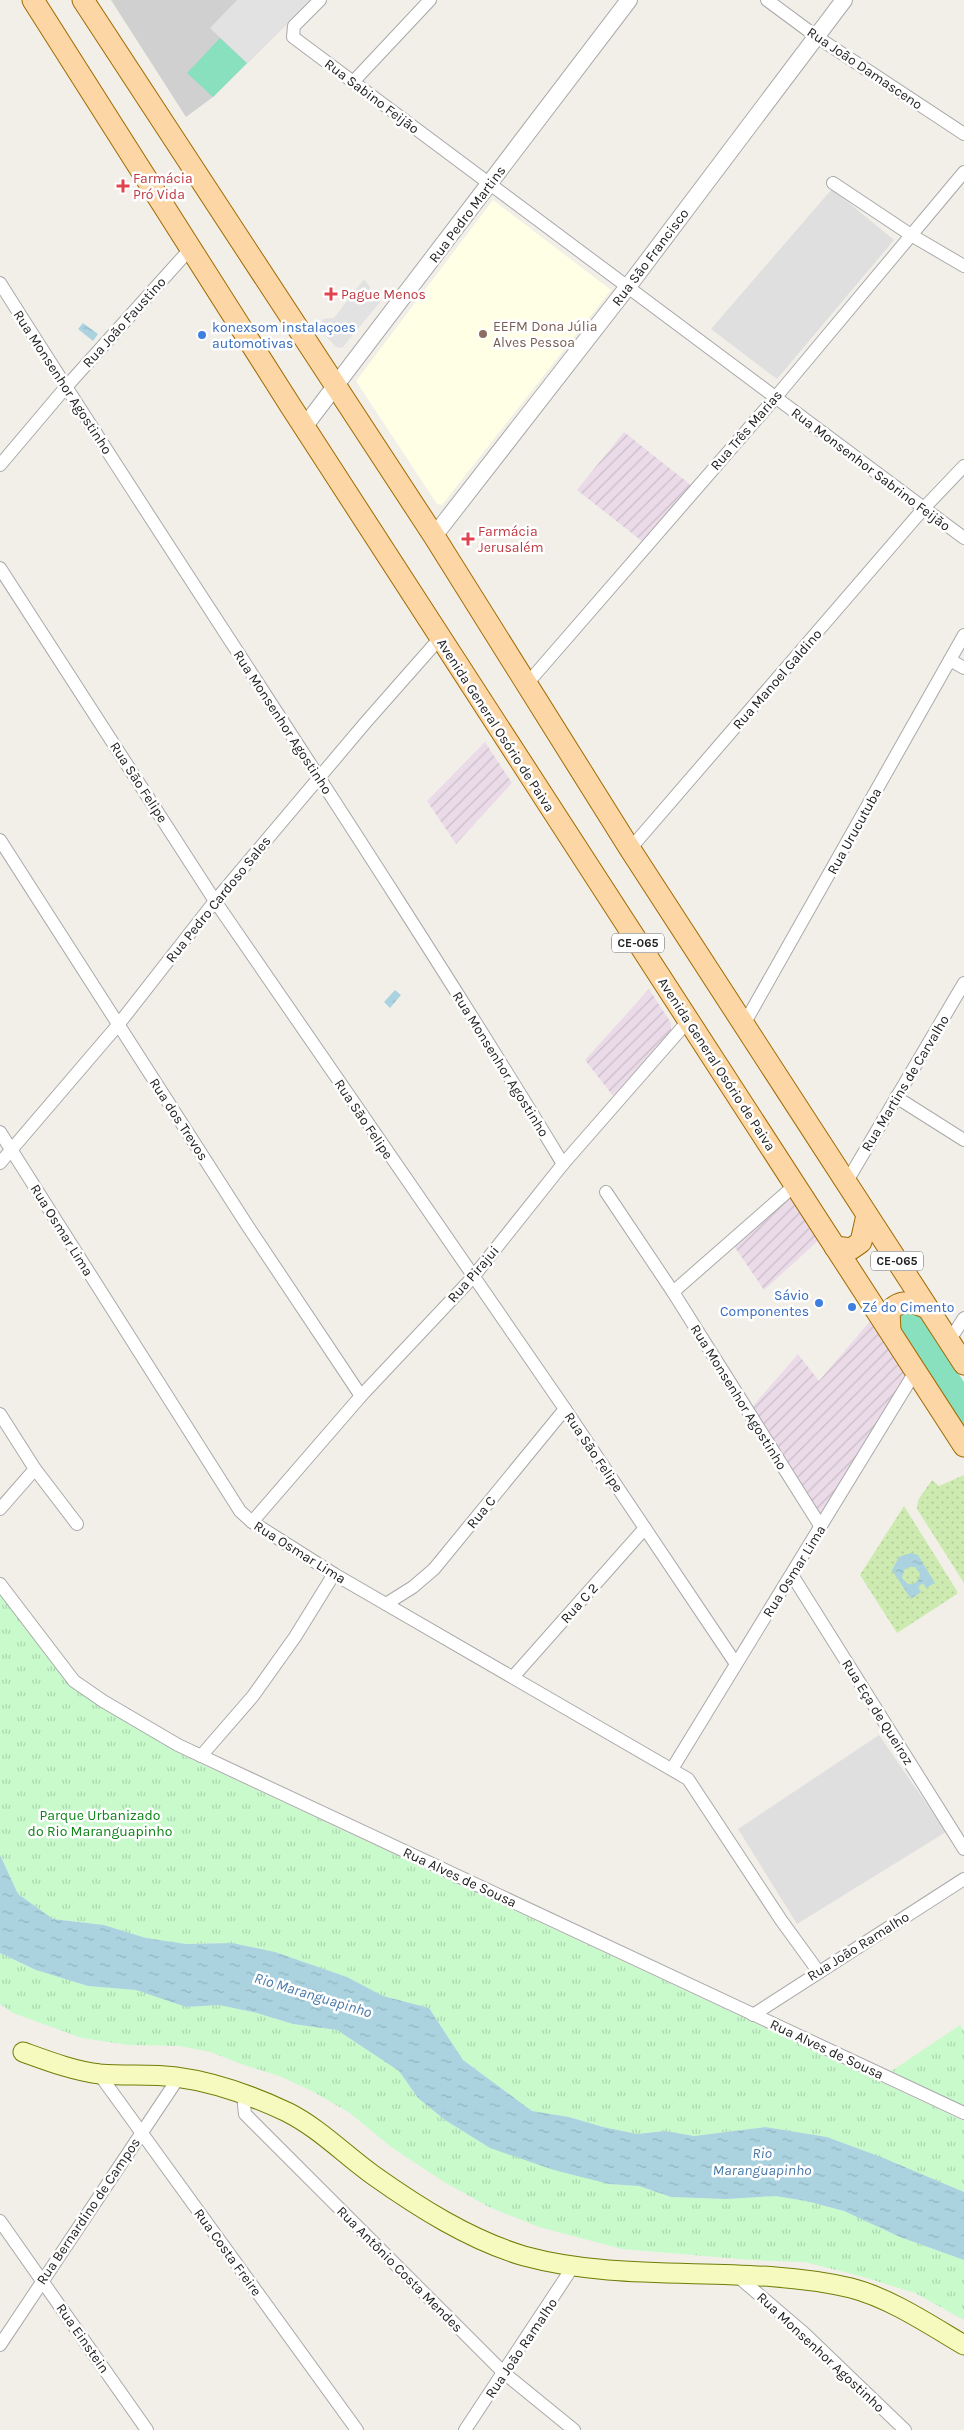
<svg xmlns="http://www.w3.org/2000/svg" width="964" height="2430" font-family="Karla,sans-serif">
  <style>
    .residential { fill: #e0dfdf }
    .industrial { fill: url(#industrial-furrows) }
    .education { fill: #ffffe5 }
    .religious { fill: #d0d0d0 }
    .grass { fill: url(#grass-dots) }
    .park { fill: url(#park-tufts) }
    .pitch { fill: #88e0be }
    .parking { fill: #e2e2e2 }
    .water { fill: url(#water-ripples); fill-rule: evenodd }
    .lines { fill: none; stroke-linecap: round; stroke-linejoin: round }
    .minor-casing { stroke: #a9a9a9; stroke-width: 14 }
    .tertiary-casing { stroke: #a9a9a9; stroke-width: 18 }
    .secondary-casing { stroke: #707d05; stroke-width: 21 }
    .primary-casing { stroke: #a06b00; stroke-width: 23 }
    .minor { stroke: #fff; stroke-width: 12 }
    .tertiary { stroke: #fff; stroke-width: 16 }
    .secondary { stroke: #f7fabf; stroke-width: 19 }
    .primary { stroke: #fcd6a4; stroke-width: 21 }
    .health-dot { fill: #e0444e; stroke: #fff; stroke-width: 2 }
    .education-dot { fill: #8d6e63; stroke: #fff; stroke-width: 2 }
    .shop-dot { fill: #3f7fe0; stroke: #fff; stroke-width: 2 }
    .labels { text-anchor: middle; stroke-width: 5; stroke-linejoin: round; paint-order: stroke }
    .shield { fill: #fff; stroke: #646464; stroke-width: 1 }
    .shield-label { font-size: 12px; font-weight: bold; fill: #222 }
    .street-label { font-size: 14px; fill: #222; stroke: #fff }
    .health-label { font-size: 14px; fill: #be3a42; stroke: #fff; text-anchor: start }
    .education-label { font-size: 14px; fill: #785e54; stroke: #fff; text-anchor: start }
    .shop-label { font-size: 14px; fill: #366cbe; stroke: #fff; text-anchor: start }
    .park-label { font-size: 14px; fill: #0c8416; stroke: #fff }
    .water-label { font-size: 15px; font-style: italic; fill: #4a7aab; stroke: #fff }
  </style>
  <defs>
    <pattern id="industrial-furrows" width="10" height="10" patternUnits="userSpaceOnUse" patternTransform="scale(1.25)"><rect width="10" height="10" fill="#ebdbe8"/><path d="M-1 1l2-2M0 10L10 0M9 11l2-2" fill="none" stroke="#c9bcc7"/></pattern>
    <pattern id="grass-dots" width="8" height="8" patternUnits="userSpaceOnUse" patternTransform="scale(1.25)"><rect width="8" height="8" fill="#cdebb0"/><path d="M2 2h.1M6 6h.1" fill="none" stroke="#b0c997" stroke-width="1.8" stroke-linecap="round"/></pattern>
    <pattern id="park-tufts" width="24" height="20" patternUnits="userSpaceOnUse" patternTransform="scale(1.25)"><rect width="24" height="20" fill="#c8facc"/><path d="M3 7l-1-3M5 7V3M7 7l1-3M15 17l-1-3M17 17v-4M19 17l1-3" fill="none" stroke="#acd6af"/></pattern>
    <pattern id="water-ripples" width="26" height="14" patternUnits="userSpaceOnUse" patternTransform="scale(1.25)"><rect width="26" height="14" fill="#aad3df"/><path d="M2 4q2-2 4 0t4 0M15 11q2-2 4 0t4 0" fill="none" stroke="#92b5bf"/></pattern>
  </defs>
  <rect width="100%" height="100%" fill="#f2efe9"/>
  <g class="residential">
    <path d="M 832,189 L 894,240 L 777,379 L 711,329 Z"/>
    <path d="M 879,1735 L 946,1832 L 797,1924 L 738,1829 Z"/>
  </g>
  <g class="industrial">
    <path d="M 624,432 L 692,486 L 643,542 L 577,490 Z"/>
    <path d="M 485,742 L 512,783 L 456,844 L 427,801 Z"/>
    <path d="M 649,989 L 671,1023 L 671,1033 L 613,1096 L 585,1060 Z"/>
    <path d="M 790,1196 L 819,1240 L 764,1290 L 734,1246 Z"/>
    <path d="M 871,1320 L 907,1375 L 818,1521 L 746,1414 L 798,1354 L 819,1381 Z"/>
  </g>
  <path class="education" d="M 493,200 L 611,290 L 442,505 L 437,504 L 356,381 Z"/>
  <path class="religious" d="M 111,0 L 311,0 L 213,97 L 186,117 Z"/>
  <g class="grass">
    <path d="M 964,1475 L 964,1583 L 917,1509 L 918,1500 L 932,1480 L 939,1486 Z"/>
    <path d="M 904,1506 L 957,1591 L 957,1594 L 897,1633 L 860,1575 Z"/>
  </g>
  <g class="park">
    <path d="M 0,1590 L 97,1703 L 176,1752 L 964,2121 L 964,2192 L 881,2157 L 827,2137 L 765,2127 L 694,2136 L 665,2131 L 637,2134 L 603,2127 L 569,2117 L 532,2111 L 463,2060 L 429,2008 L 383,1996 L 347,1977 L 275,1952 L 232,1943 L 186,1944 L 146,1938 L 104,1925 L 53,1919 L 18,1894 L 0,1855 Z"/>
    <path d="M 0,1953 L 36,1970 L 88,1986 L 136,1990 L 186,2007 L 219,2005 L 257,2013 L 293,2024 L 337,2030 L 399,2071 L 418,2098 L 445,2120 L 490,2148 L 609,2184 L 639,2186 L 671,2197 L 726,2199 L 775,2196 L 806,2201 L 844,2211 L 900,2237 L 964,2260 L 964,2320 L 915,2293 L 860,2276 L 805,2262 L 752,2260 L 622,2249 L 539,2227 L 489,2207 L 444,2182 L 391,2147 L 350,2113 L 310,2090 L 279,2076 L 241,2064 L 211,2052 L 179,2046 L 129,2045 L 82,2038 L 13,2013 L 0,2004 Z"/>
    <path d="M 960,2025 L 964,2031 L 964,2106 L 890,2072 Z"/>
  </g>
  <g class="pitch">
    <path d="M 220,38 L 247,63 L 213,97 L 187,73 Z"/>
    <path d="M 897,1311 L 918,1311 L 964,1382 L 964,1428 L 895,1323 Z"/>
  </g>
  <g class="parking">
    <path d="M 237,0 L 311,0 L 247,63 L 210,28 Z"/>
    <path d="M 364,279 L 380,302 L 342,348 L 336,347 L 318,328 L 323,319 L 334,318 Z"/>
  </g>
  <g class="water">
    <path d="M 83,323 L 98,334 L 93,341 L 78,329 Z"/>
    <path d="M 395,990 L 401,995 L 390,1008 L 384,1002 Z"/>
    <path d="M 911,1553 L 918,1555 L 935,1583 L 926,1588 L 923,1583 L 918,1587 L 921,1592 L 911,1599 L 892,1570 L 899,1557 ZM 909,1567 L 915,1567 L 920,1574 C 919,1581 915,1585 908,1584 L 902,1578 L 904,1570 Z"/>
    <path d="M 0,1855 L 18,1894 L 53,1919 L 104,1925 L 146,1938 L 186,1944 L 232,1943 L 275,1952 L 347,1977 L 383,1996 L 429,2008 L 463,2060 L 532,2111 L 569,2117 L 603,2127 L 637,2134 L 665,2131 L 694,2136 L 765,2127 L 827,2137 L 881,2157 L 964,2192 L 964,2260 L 900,2237 L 844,2211 L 806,2201 L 775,2196 L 726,2199 L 671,2197 L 639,2186 L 609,2184 L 554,2170 L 490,2148 L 445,2120 L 418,2098 L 399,2071 L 337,2030 L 293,2024 L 257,2013 L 219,2005 L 186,2007 L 136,1990 L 88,1986 L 36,1970 L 0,1953 Z"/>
  </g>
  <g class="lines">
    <g class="minor-casing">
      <g id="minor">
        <path d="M 320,0 L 294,26 L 293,37 L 964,538"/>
        <path d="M 767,0 L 817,37 L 964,134"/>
        <path d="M 353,82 L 430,0"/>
        <path d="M 833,183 L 911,235 L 964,266"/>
        <path d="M 0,283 C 186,578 382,866 563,1164"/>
        <path d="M 0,465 L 66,387 L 191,248"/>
        <path d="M 0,568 L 215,901 L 565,1409 L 736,1664"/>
        <path d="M 950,660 L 964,668"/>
        <path d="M 526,685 L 775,398 L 964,172"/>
        <path d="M 0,840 L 247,1225 L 361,1396"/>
        <path d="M 630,849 L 924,508 L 964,466"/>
        <path d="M 743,1026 L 964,635"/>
        <path d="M 896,1097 L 964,1140"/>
        <path d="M 0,1132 L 240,1511 L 252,1522 L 334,1574 L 688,1779 L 781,1920 L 818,1971"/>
        <path d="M 0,1163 L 118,1025 L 215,901 L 366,722 L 440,638"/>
        <path d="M 846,1183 L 964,983"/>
        <path d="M 606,1192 L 673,1292 L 821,1527"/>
        <path d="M 673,1292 L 795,1185"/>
        <path d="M 949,1341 L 964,1318"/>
        <path d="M 0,1414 L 35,1469 L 77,1524"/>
        <path d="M 0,1509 L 35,1469"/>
        <path d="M 252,1522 L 361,1396 L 473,1277 L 563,1164 L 688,1021"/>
        <path d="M 792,1575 L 964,1849"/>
        <path d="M 0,1584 L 74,1681 L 103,1701 L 178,1745 L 964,2113"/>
        <path d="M 386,1604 L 413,1587 L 434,1569 L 565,1409"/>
        <path d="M 513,1677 L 645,1528"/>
        <path d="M 201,1756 L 253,1696 L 295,1637 L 334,1574"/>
        <path d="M 672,1769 L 915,1372"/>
        <path d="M 753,2015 L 964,1879"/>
        <path d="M 99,2074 L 357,2430"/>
        <path d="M 243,2095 L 245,2114 L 504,2373 L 574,2430"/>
        <path d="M 0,2221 L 147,2430"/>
        <path d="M 736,2275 L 804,2333 L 905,2430"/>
        <path d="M 0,2345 L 175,2083 L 175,2077"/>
        <path d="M 465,2430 L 574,2265"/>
      </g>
    </g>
    <g class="tertiary-casing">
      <g id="tertiary">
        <path d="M 304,427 L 629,0"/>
        <path d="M 434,536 L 633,280 L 844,0"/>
      </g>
    </g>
    <g class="secondary-casing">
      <path id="secondary" d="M 23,2052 C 48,2061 74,2071 100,2074 C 126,2076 151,2074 176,2077 C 214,2082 253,2096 287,2112 C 319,2128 344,2154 373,2175 C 418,2207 470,2240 524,2256 C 630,2285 744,2263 851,2288 C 890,2298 930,2325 964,2345"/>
    </g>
    <g class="primary-casing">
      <g id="primary">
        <path d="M 33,0 L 290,405 L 964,1446"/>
        <path d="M 83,0 L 434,536 L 630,849 L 964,1364"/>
        <path d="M 835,1247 L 851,1249 L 861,1242 L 867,1215"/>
        <path d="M 890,1331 L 889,1312 C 899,1299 912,1301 927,1308"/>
      </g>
    </g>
    <use href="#minor" class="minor"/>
    <use href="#tertiary" class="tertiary"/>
    <use href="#secondary" class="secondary"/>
    <use href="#primary" class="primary"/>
  </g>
  <g class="health-dot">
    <path d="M120.5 178.5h5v5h5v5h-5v5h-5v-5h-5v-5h5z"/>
    <path d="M328.5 286.5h5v5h5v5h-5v5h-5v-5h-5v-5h5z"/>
    <path d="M465.5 531.5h5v5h5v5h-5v5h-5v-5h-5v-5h5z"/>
  </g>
  <circle class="education-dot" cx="483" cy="334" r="5"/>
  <g class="shop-dot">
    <circle cx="202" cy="335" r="5"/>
    <circle cx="819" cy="1303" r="5"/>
    <circle cx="852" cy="1307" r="5"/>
  </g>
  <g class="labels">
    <g class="shield">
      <rect x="612" y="933.5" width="52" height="19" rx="4"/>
      <rect x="871" y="1251.5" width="52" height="19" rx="4"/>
    </g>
    <g class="shield-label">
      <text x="638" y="947">CE-065</text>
      <text x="897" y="1265">CE-065</text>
    </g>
    <g class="street-label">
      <text transform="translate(865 68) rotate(34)" y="5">Rua João Damasceno</text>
      <text transform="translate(372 96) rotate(37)" y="5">Rua Sabino Feijão</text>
      <text transform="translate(467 214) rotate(-53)" y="5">Rua Pedro Martins</text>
      <text transform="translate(650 257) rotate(-53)" y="5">Rua São Francisco</text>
      <text transform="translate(124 322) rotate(-48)" y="5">Rua João Faustino</text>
      <text transform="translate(63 382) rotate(57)" y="5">Rua Monsenhor Agostinho</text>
      <text transform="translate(746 430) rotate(-49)" y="5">Rua Três Marias</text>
      <text transform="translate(871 469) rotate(37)" y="5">Rua Monsenhor Sabrino Feijão</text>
      <text transform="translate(777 679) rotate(-49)" y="5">Rua Manoel Galdino</text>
      <text transform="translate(283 722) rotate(57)" y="5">Rua Monsenhor Agostinho</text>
      <text transform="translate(496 725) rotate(57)" y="5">Avenida General Osório de Paiva</text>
      <text transform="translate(139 782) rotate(57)" y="5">Rua São Felipe</text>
      <text transform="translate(854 831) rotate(-61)" y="5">Rua Urucutuba</text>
      <text transform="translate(218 899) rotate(-51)" y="5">Rua Pedro Cardoso Sales</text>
      <text transform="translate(501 1064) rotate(58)" y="5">Rua Monsenhor Agostinho</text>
      <text transform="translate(717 1064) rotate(57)" y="5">Avenida General Osório de Paiva</text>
      <text transform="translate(905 1083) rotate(-59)" y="5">Rua Martins de Carvalho</text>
      <text transform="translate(179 1119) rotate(57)" y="5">Rua dos Trevos</text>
      <text transform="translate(364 1119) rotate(56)" y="5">Rua São Felipe</text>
      <text transform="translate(62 1230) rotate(58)" y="5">Rua Osmar Lima</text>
      <text transform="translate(473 1274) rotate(-49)" y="5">Rua Pirajui</text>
      <text transform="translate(739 1397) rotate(58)" y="5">Rua Monsenhor Agostinho</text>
      <text transform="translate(594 1452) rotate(56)" y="5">Rua São Felipe</text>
      <text transform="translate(481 1512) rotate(-51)" y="5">Rua C</text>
      <text transform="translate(300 1552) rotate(32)" y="5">Rua Osmar Lima</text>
      <text transform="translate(794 1571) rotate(-58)" y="5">Rua Osmar Lima</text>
      <text transform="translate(579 1603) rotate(-48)" y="5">Rua C 2</text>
      <text transform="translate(878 1712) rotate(58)" y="5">Rua Eça de Queiroz</text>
      <text transform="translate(460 1877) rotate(25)" y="5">Rua Alves de Sousa</text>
      <text transform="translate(858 1946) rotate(-32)" y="5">Rua João Ramalho</text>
      <text transform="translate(827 2049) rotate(25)" y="5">Rua Alves de Sousa</text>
      <text transform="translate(88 2211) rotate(-56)" y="5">Rua Bernardino de Campos</text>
      <text transform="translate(228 2252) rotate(54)" y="5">Rua Costa Freire</text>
      <text transform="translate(400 2269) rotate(45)" y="5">Rua Antônio Costa Mendes</text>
      <text transform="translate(83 2338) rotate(55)" y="5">Rua Einstein</text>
      <text transform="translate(521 2348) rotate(-56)" y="5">Rua João Ramalho</text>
      <text transform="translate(821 2352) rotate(43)" y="5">Rua Monsenhor Agostinho</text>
    </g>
    <g class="health-label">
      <text x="133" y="183">Farmácia<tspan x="133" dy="16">Pró Vida</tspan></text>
      <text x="341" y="299">Pague Menos</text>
      <text x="478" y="536">Farmácia<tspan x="478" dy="16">Jerusalém</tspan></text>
    </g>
    <g class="education-label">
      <text x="493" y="331">EEFM Dona Júlia<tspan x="493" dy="16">Alves Pessoa</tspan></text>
    </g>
    <g class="shop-label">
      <text x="212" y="332">konexsom instalaçoes<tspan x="212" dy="16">automotivas</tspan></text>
      <text x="809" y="1300" text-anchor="end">Sávio<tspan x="809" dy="16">Componentes</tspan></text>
      <text x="862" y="1312">Zé do Cimento</text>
    </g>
    <g class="park-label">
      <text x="100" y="1820">Parque Urbanizado<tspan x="100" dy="16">do Rio Maranguapinho</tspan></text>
    </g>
    <g class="water-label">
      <text transform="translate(313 1995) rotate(17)" y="5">Rio Maranguapinho</text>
      <text x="762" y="2158">Rio<tspan x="762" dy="17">Maranguapinho</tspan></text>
    </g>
  </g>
</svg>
